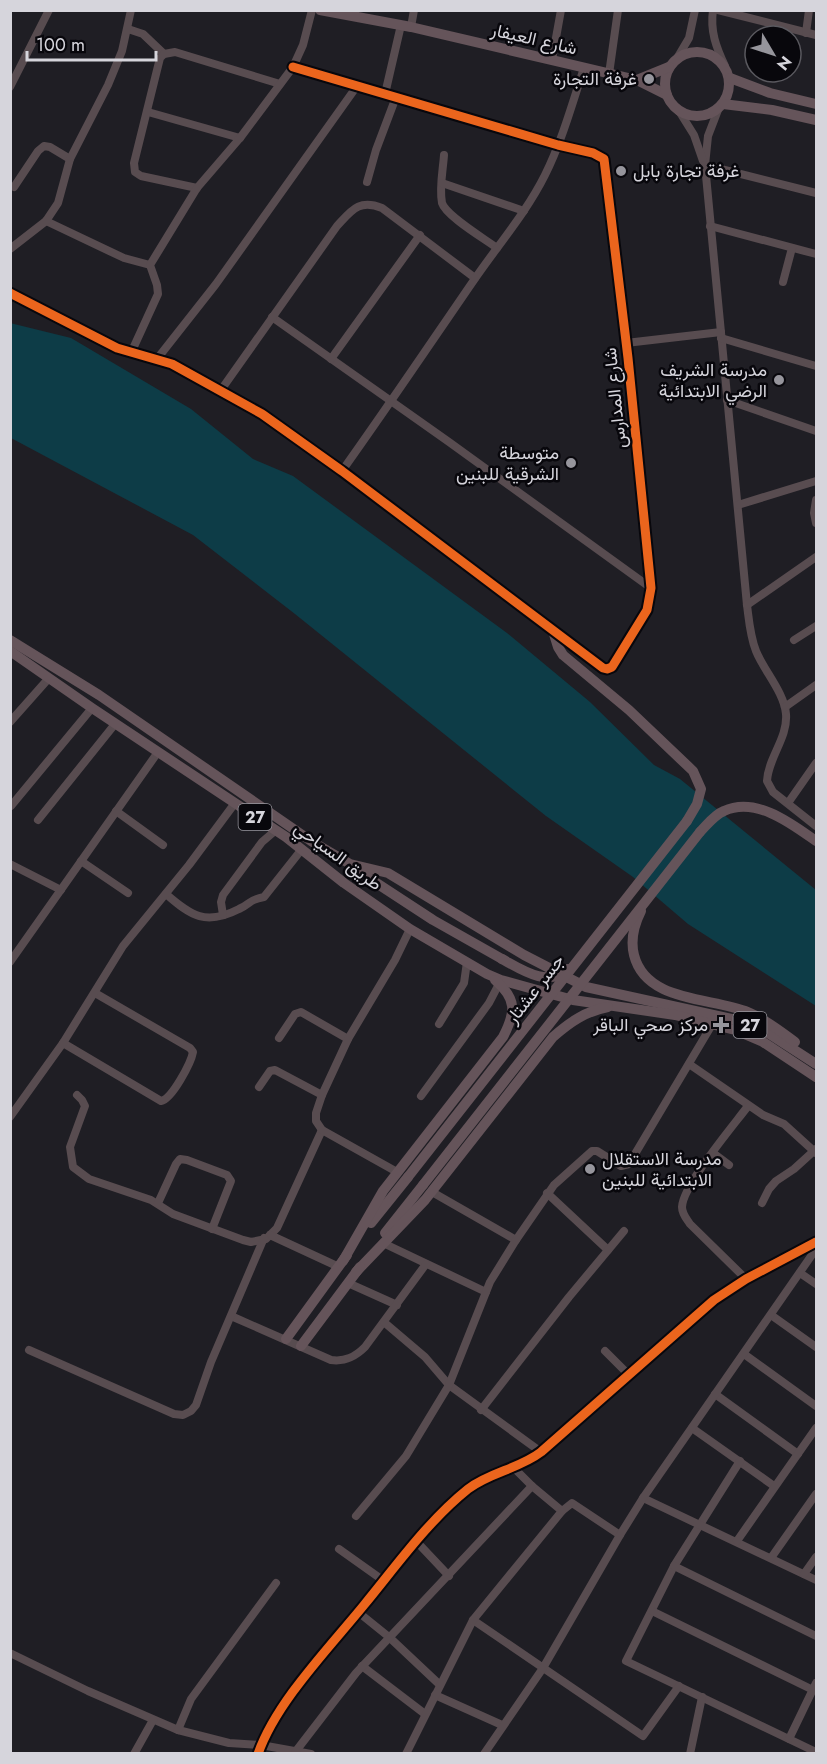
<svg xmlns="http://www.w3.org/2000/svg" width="827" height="1764" font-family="Jost,Vazirmatn,sans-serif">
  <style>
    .water { fill: #0d3c47 }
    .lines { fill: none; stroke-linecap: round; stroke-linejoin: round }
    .minor { stroke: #584c50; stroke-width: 8 }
    .major { stroke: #65545a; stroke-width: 10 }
    .major-bridge { stroke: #65545a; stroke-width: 10 }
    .cycleway-casing { stroke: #08070c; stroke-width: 13 }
    .cycleway { stroke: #eb651d; stroke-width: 9 }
    .poi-dot { fill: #96959c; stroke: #08070c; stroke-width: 2 }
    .labels { text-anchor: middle; stroke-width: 5; stroke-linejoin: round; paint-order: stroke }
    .shield { fill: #08070c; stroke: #98979e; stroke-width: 1.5 }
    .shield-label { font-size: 16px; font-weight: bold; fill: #d6d5dc }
    .street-label { font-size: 18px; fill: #d6d5dc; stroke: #08070c }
    .poi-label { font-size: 18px; fill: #d6d5dc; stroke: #08070c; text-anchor: end }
  </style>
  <rect width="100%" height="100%" fill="#1f1e24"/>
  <path class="water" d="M 10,323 L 71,338 L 191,409 L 253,459 L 293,476 L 507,633 L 590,702 L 654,765 L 680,779 L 816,890 L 816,1006 L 688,924 L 633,877 L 546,816 L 295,614 L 193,535 L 11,438 Z"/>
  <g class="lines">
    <g class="minor">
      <path d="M 713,10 C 710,31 716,47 725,66"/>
      <path d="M 718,10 L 816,35"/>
      <path d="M 411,27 L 414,10"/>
      <path d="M 128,29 L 143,34 L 164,54"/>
      <path d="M 806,33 L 809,10"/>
      <path d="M 552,60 L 561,10"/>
      <path d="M 676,60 L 689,38 L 695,10"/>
      <path d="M 609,74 L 618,10"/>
      <path d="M 10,87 L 49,10"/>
      <path d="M 385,94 L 401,25"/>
      <path d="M 718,110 L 708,136 L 705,165 L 747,605 C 749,620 750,636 756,651 C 764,671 784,692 786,714 C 788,738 768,758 767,781 L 773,792 L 816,826"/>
      <path d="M 679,111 L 694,135 L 703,161"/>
      <path d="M 148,112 L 240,138"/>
      <path d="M 444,155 C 443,170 439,188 442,203 C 446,216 485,239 497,248"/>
      <path d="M 705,165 L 816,193"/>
      <path d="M 367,182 L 376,150 L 396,97"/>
      <path d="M 442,183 L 524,211"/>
      <path d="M 14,187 L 38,151 L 44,146 L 50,147 L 70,159"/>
      <path d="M 197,188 L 141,176 L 135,172 L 134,163 L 160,58 L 164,54 L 175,52 L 280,84"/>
      <path d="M 46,221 L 124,258 L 150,265"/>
      <path d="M 710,226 L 816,254"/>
      <path d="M 10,249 L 46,221 L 58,203 L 70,159 L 108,85 L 122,51 L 131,10"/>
      <path d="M 783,282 L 792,248"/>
      <path d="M 10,293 L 117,348 L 172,364 L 262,414 L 342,471 L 603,668 L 607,669 L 612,667 L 647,610 L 651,588 L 628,358 L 604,159 L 593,153 L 558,145 L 293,67"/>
      <path d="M 272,317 L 449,442 L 651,588"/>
      <path d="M 721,338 L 816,366"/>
      <path d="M 626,343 L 721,332"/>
      <path d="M 131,353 L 158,294 L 157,285 L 150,265 L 197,188 L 240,138 L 293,67 L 303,45 L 312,10"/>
      <path d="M 157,359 L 216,284 L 357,86"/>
      <path d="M 331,359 L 420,235"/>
      <path d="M 221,390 L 337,226 C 352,210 359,199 382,208 L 475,278"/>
      <path d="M 727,400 L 816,431"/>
      <path d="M 342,471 C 387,408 430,344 474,280 C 498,245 526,213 545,175 C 562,141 572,104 584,68"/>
      <path d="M 816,500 L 814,513 L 816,523"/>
      <path d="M 738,505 L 816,481"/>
      <path d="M 747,605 L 816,557"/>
      <path d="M 794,640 L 816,626"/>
      <path d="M 785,707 L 816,685"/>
      <path d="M 10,722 L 49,678"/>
      <path d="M 788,803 L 816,763"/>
      <path d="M 11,806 L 92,708"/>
      <path d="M 116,811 L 163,845"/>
      <path d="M 38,820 L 115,724"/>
      <path d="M 81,861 L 128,893"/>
      <path d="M 10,864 L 61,890"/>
      <path d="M 166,894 C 191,916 206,926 239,909 C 252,903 248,900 264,897 L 302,849"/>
      <path d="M 223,915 L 221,902 L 223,895 L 262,842 L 276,830"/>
      <path d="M 10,962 L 158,752"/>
      <path d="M 439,1024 L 464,983 L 467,962"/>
      <path d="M 279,1038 L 295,1014 L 301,1012 L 348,1039"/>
      <path d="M 63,1043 L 161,1101 C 172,1099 191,1063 193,1052 L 190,1048 L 95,993"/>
      <path d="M 689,1064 L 763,1115 L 784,1124 L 816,1153"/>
      <path d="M 259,1087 L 270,1071 L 275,1070 L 322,1095"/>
      <path d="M 77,1095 L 82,1100 L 85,1106 L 70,1147 L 73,1167 L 89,1179 L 151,1200 L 173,1214 L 243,1240 L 251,1242 L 266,1239 L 277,1228 L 322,1130"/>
      <path d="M 421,1096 L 489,1003 L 501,980"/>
      <path d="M 10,1117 L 63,1043 L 123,946 L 189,865 L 235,803"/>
      <path d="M 713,1153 L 729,1165"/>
      <path d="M 397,1172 L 322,1130 L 316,1121 L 316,1113 L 322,1095 L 348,1039 L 395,960 L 410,929"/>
      <path d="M 432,1192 L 516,1240"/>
      <path d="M 547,1193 L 608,1250"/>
      <path d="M 158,1203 L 176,1164 L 180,1159 L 187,1160 L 227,1175 L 231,1181 L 212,1229"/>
      <path d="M 762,1203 L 769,1189 L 776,1181 L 794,1169 L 816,1149"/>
      <path d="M 270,1235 L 339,1267"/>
      <path d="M 383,1243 L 486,1292"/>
      <path d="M 800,1273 L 816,1284"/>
      <path d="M 746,1279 L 690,1224 C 686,1218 682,1214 682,1207 C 683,1185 733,1126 748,1106"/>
      <path d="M 348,1283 L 397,1305"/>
      <path d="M 771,1315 L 816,1347"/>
      <path d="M 231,1316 L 331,1360 C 345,1362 355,1357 365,1347 L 426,1264"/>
      <path d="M 385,1323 L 425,1357 L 449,1385 L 541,1452"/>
      <path d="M 29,1350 L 174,1414 L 183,1415 L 191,1411 L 196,1405 L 211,1362 L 264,1238"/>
      <path d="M 605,1351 L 629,1375"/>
      <path d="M 744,1354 L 816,1406"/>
      <path d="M 715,1394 L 798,1454"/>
      <path d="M 481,1410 L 569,1297 L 624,1231"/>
      <path d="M 692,1428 L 774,1486"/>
      <path d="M 740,1461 L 674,1566 L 626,1661 L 816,1752"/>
      <path d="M 514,1468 L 532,1486 L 562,1511"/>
      <path d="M 643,1498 L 816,1580"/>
      <path d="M 356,1516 L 406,1456 L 449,1385 L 490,1282 L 516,1240 L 554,1185 L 592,1151 L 597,1151 L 621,1166 L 629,1164 L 713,1023"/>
      <path d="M 416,1541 L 449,1576"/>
      <path d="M 737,1541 L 816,1428"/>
      <path d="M 339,1549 L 384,1581"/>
      <path d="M 771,1558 L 816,1494"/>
      <path d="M 674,1566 L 816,1636"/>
      <path d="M 804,1574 L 816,1557"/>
      <path d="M 652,1611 L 813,1690"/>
      <path d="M 358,1612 L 389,1637 L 440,1685"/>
      <path d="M 473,1620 L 643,1736 L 679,1686"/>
      <path d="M 10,1653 L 88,1691 L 178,1730 L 229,1743 L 261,1745 L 311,1754"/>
      <path d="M 362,1666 L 425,1714"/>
      <path d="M 435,1695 L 502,1725"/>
      <path d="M 178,1730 L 191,1699 L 276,1583"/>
      <path d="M 789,1739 L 816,1683"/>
      <path d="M 296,1751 L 356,1673 L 532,1486"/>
      <path d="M 134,1754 L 153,1720"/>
      <path d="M 258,1754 C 276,1702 330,1647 364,1605 C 397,1565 428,1521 468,1489 C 490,1472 519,1469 541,1452 L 714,1300 L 746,1279 L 816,1242"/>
      <path d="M 406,1754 L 473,1620 L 562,1511 L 572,1503 L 620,1535"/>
      <path d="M 484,1754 L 543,1668 L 620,1535 L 643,1498 L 816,1249"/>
      <path d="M 690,1754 L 702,1697"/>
    </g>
    <g class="major">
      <path d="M 320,10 L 411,27 L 637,80 L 667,95"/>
      <circle cx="697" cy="84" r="32"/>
      <path d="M 730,78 L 770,93 L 816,104"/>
      <path d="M 637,80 L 669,67"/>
      <path d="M 723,104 L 772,110 L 816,120"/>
      <path d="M 553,631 L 558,647 L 563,655 L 629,710 L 693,771 L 701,789 L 697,804 L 687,821"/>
      <path d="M 10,640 L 99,695 L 311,841 L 350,864 L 388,873 L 524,955 L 586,987 L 736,1020 L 768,1033 L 816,1064"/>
      <path d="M 10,651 L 92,708 L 286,837 L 344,883 L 410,929 L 487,974 L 501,980 L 573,1000 L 675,1015 L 735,1030 L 763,1042 L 816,1077"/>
      <path d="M 700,832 C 707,825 714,815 724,811 C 756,796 792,824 816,841"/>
      <path d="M 355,869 L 433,920 L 502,959"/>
      <path d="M 641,911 C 634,925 630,939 634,955 C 646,1003 712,997 748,1012 C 765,1019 780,1031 795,1042"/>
      <path d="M 371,1223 L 408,1177"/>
      <path d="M 385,1233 L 423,1185"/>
      <path d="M 343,1261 L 383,1191 L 503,1037 C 516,1012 517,999 495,980"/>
      <path d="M 356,1272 L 425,1200 L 553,1037 C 570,1022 586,1011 608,1007"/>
      <path d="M 286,1339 L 347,1255"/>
      <path d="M 301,1346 L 360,1267"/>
    </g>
    <g class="major-bridge">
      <path d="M 502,959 C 522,970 548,988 568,969"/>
      <path d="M 408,1177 L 687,821"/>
      <path d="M 423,1185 L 700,832"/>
    </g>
    <g class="cycleway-casing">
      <g id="cycleway">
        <path d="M 10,293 L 117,348 L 172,364 L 262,414 L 342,471 L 603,668 L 607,669 L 612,667 L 647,610 L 651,588 L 628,358 L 604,159 L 593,153 L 558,145 L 293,67"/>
        <path d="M 258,1754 C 276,1702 330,1647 364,1605 C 397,1565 428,1521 468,1489 C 490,1472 519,1469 541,1452 L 714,1300 L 746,1279 L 816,1242"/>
      </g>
    </g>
    <use href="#cycleway" class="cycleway"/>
  </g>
  <g class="poi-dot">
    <circle cx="649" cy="79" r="6"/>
    <circle cx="621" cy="171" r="6"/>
    <circle cx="779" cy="380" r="6"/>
    <circle cx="571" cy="463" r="6"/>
    <path d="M718 1016h6v6h6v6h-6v6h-6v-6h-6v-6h6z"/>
    <circle cx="590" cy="1169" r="6"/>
  </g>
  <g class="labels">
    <g class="shield">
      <rect x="238.5" y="804" width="33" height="26" rx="4.5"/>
      <rect x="733.5" y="1012" width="33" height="26" rx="4.5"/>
    </g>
    <g class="shield-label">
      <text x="255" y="823">27</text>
      <text x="750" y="1031">27</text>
    </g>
    <g class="street-label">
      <text transform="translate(534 39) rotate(13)" y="6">شارع العيفار</text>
      <text transform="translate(615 398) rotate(-96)" y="6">شارع المدارس</text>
      <text transform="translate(338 856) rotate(36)" y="6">طريق السياحي</text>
      <text transform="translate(535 989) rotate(-52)" y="6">جسر عشتار</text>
    </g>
    <g class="poi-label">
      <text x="637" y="85">غرفة التجارة</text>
      <text x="633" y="177" text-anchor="start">غرفة تجارة بابل</text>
      <text x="767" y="376">مدرسة الشريف<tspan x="767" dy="21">الرضي الابتدائية</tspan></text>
      <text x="559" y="459">متوسطة<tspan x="559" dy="21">الشرقية للبنين</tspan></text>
      <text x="708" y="1031">مركز صحي الباقر</text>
      <text x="602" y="1165" text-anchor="start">مدرسة الاستقلال<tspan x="602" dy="21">الابتدائية للبنين</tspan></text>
    </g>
  </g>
  <rect width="827" height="1764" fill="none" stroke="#d6d5dc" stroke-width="24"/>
  <g transform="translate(773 54) rotate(129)"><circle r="28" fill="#08070c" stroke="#5a595f" stroke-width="1.5"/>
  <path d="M0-4.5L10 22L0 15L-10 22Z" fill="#96959c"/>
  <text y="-9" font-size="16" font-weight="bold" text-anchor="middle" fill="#d6d5dc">N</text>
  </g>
  <path d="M27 51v9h129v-9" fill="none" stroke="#d6d5dc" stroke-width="3"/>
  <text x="36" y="51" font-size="18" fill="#d6d5dc" stroke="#08070c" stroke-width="4.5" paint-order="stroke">100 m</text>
</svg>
